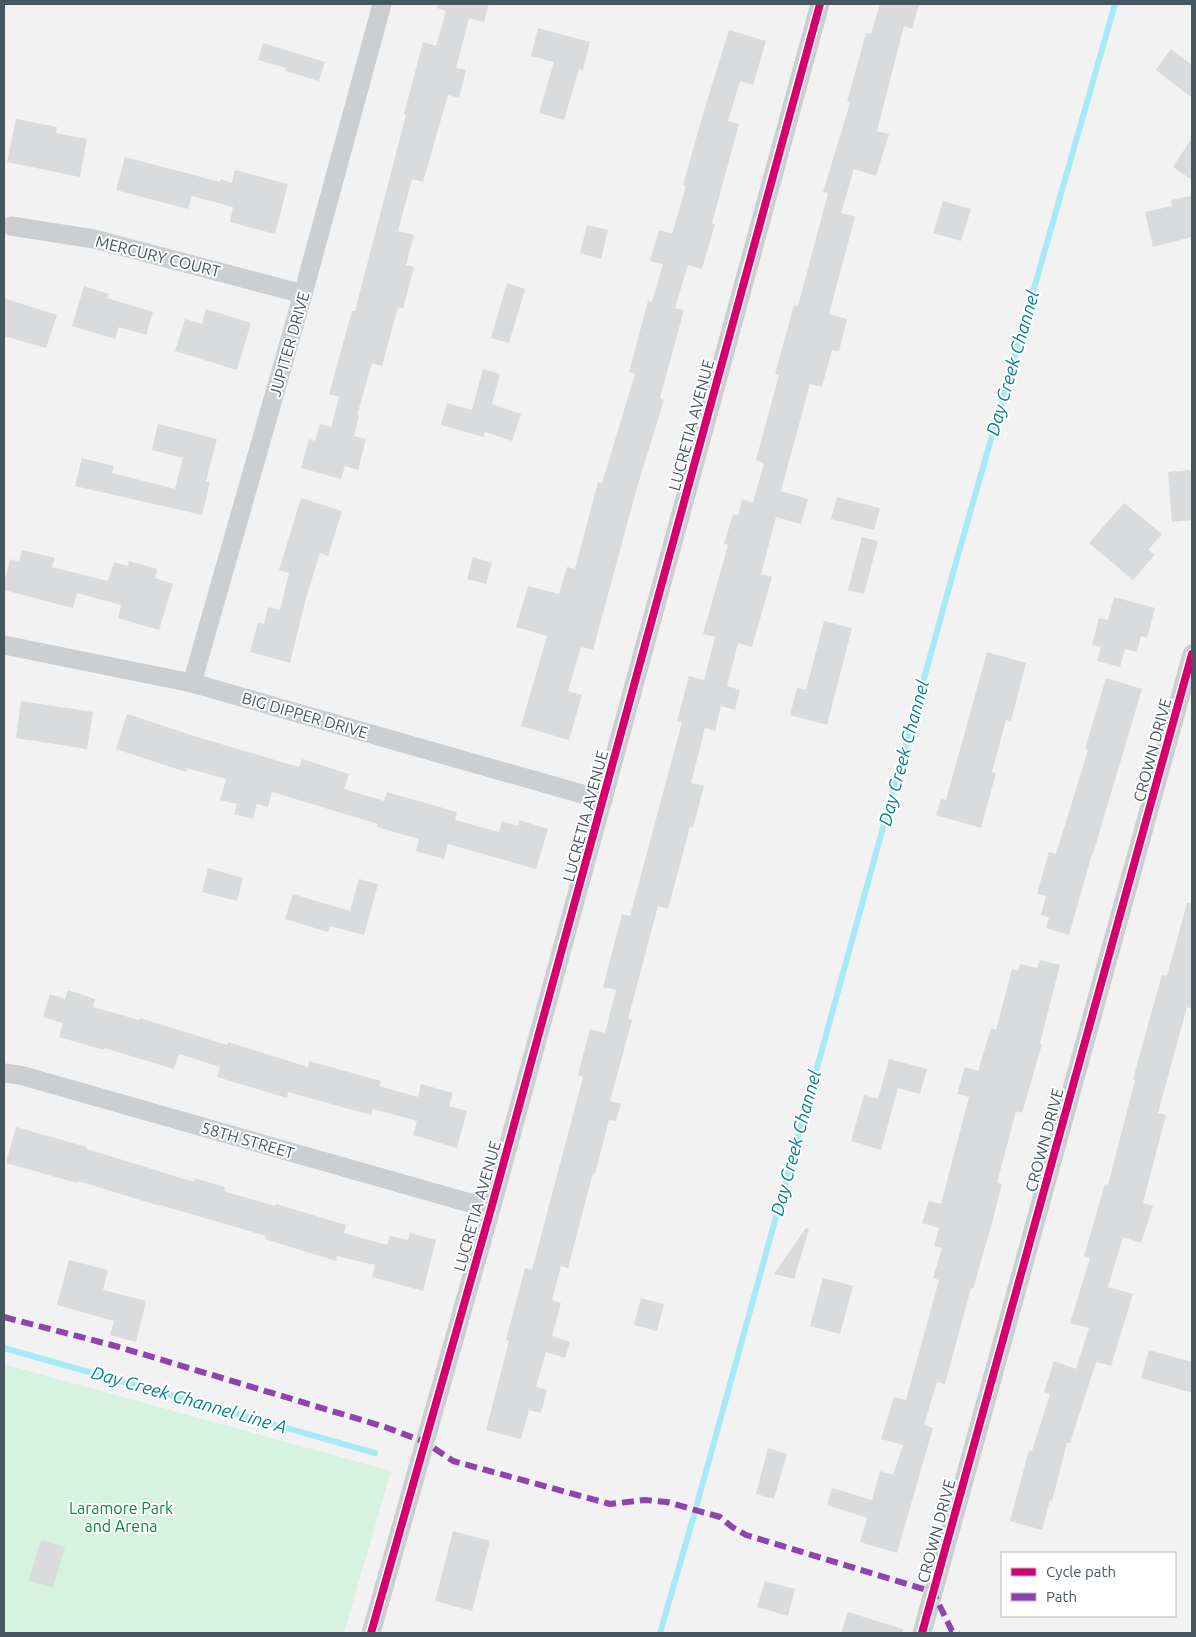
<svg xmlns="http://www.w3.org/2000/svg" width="1196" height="1637" font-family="Ubuntu,sans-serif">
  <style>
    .green { fill: #d5f3df }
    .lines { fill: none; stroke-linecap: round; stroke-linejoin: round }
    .stream { stroke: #a7eaf4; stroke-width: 6 }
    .building { fill: #dadbdc }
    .minor { stroke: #cbcfd2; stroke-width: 19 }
    .quiet { stroke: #8e44ad; stroke-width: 6; stroke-dasharray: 12 6; stroke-linecap: butt }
    .cycleway-casing { stroke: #fff; stroke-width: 11 }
    .cycleway { stroke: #d6006c; stroke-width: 8 }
    .labels { text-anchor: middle; stroke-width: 4; stroke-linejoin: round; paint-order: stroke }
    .street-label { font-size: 16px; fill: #475761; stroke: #fff }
    .park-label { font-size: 16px; fill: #0e8741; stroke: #fff }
    .water-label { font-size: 18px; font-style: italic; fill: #047d90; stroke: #fff }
  </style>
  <rect width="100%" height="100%" fill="#f3f2f2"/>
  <path class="green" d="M 4,1364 L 391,1471 L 344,1633 L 4,1633 Z"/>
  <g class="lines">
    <g class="stream">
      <path d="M 4,1348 L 375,1453"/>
      <path d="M 697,1504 L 958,555 L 1115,4"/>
      <path d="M 660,1633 L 694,1515"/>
    </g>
  </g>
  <g class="building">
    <path d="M 438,4 L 489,4 L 484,22 L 469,18 L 456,68 L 466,70 L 459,98 L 448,95 L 423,182 L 412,179 L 398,231 L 414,235 L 406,265 L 414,267 L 403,309 L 398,307 L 382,366 L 372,363 L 357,415 L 359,415 L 354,436 L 366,439 L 358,470 L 345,466 L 341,479 L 301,468 L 309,439 L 315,441 L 320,424 L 331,427 L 339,397 L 329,394 L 352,311 L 355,311 L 406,115 L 404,114 L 423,42 L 436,46 L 446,11 L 437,8 Z"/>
    <path d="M 880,4 L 919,4 L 912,29 L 904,26 L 877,131 L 889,134 L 876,176 L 854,169 L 841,213 L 855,217 L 829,314 L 847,319 L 839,351 L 832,350 L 822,387 L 810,384 L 781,491 L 808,499 L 801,524 L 776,517 L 761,574 L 772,577 L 752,647 L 738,643 L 727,686 L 740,690 L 735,710 L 721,706 L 715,731 L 705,728 L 691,783 L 704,786 L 693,828 L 690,827 L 668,909 L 658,906 L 628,1019 L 632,1020 L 610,1101 L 621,1104 L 616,1121 L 609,1120 L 595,1174 L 593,1173 L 568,1268 L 561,1266 L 552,1300 L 561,1303 L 552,1336 L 570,1342 L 565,1358 L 546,1352 L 536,1387 L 547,1390 L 541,1413 L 529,1410 L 521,1439 L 486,1430 L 509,1341 L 506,1340 L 525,1268 L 532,1270 L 560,1164 L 583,1077 L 578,1075 L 590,1029 L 605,1033 L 616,990 L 603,987 L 622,914 L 630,916 L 682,722 L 677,721 L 689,676 L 704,680 L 715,637 L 703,634 L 728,545 L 724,544 L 733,514 L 738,516 L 742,499 L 753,503 L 764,463 L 756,460 L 779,375 L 775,374 L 794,305 L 798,306 L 828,193 L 823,192 L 850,103 L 847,102 L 866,33 L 871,34 Z"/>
    <path d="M 538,28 L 590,42 L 583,70 L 579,69 L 564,120 L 539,113 L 554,62 L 531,56 Z"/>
    <path d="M 729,30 L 766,41 L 753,85 L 740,81 L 728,121 L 739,124 L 712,223 L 715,224 L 702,269 L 688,265 L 675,308 L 684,310 L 660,398 L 664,400 L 638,484 L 593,650 L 581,647 L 568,691 L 582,695 L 569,740 L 521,726 L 547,636 L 516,627 L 528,586 L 559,594 L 567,567 L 575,569 L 598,482 L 602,483 L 635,374 L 629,372 L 648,301 L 652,302 L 663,264 L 650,261 L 659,230 L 672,234 L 686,186 L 683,185 L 703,114 Z"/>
    <path d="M 263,43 L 325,62 L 319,81 L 285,71 L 286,68 L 258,60 Z"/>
    <path d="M 1171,49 L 1192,65 L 1192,98 L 1156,70 Z"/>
    <path d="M 16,119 L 57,127 L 56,133 L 87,139 L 80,177 L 7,162 Z"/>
    <path d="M 1192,138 L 1192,180 L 1173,167 Z"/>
    <path d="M 125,157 L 220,182 L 221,179 L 232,183 L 235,170 L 288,184 L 275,234 L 230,222 L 233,207 L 192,196 L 188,209 L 116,190 Z"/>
    <path d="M 1192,196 L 1192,237 L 1153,247 L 1145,212 L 1172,206 L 1171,200 Z"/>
    <path d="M 943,201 L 971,209 L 961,241 L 933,233 Z"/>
    <path d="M 587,225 L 608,230 L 601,259 L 580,253 Z"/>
    <path d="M 507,283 L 525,289 L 509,343 L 491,338 Z"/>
    <path d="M 84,286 L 109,294 L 107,298 L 153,312 L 146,335 L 119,327 L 115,339 L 72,326 Z"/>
    <path d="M 4,298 L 57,315 L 46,348 L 4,336 Z"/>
    <path d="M 206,309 L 251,323 L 237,370 L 175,351 L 185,319 L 202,324 Z"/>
    <path d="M 483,369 L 500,374 L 492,404 L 521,414 L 512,441 L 485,432 L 484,437 L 441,425 L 447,403 L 472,410 Z"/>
    <path d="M 158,424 L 217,439 L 206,481 L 210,482 L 202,515 L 75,486 L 82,458 L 114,466 L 112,473 L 175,489 L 183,458 L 152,450 Z"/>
    <path d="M 1192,470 L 1192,520 L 1172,522 L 1168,472 Z"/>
    <path d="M 837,497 L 880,508 L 874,530 L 831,519 Z"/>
    <path d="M 301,498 L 342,511 L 328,556 L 320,553 L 306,598 L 290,663 L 250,652 L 258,623 L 264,624 L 268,607 L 280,610 L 289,573 L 279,570 Z"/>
    <path d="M 1124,503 L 1162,534 L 1148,550 L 1155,555 L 1133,580 L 1089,543 Z"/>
    <path d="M 862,537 L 878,541 L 864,594 L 848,590 Z"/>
    <path d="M 22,550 L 55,558 L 52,567 L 108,581 L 114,562 L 128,566 L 129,561 L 157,569 L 155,578 L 173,584 L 159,630 L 118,618 L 121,605 L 77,593 L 73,608 L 4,590 L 4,583 L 10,559 L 19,562 Z"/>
    <path d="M 473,557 L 492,563 L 486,584 L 467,579 Z"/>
    <path d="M 1114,597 L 1155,608 L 1147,638 L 1141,636 L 1137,652 L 1125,649 L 1120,667 L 1097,661 L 1101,647 L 1092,645 L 1099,618 L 1108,620 Z"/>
    <path d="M 824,621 L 852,628 L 827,725 L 790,715 L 797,688 L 806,690 Z"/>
    <path d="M 987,652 L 1026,663 L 1011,721 L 1006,720 L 992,772 L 996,773 L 981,828 L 936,815 L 941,799 L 946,800 Z"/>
    <path d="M 1106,678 L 1142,689 L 1093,854 L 1092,854 L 1069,935 L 1046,928 L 1049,917 L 1041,915 L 1046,896 L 1037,894 L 1049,852 L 1056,854 L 1088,750 L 1085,749 Z"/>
    <path d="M 21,701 L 93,712 L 87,749 L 16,738 Z"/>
    <path d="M 127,714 L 197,737 L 299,767 L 302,759 L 349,774 L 344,789 L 384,801 L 387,792 L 457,812 L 455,820 L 499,832 L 502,821 L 518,826 L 519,820 L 548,829 L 536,869 L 448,844 L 444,859 L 416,851 L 419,839 L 377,827 L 378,824 L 272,792 L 268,807 L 257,804 L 253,819 L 234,814 L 237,804 L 220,800 L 226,779 L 187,768 L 186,772 L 116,749 Z"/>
    <path d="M 208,868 L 243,878 L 237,901 L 202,892 Z"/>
    <path d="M 359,879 L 378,884 L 364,935 L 330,926 L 328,932 L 285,919 L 293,894 L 350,911 Z"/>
    <path d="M 1187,903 L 1192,903 L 1192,1009 L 1187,1007 L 1158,1113 L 1166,1115 L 1143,1203 L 1153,1206 L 1141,1243 L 1123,1237 L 1108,1287 L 1133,1294 L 1111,1366 L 1096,1362 L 1070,1443 L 1067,1443 L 1052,1501 L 1050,1500 L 1042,1530 L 1010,1521 L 1029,1450 L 1032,1451 L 1050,1394 L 1044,1392 L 1054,1361 L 1076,1369 L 1089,1328 L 1070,1323 L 1090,1258 L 1084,1256 L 1105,1184 L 1108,1185 L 1135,1080 L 1133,1079 L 1153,1007 L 1162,975 L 1167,976 Z"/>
    <path d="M 1040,960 L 1060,965 L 1040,1043 L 1042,1044 L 1022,1113 L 1016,1111 L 997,1183 L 1002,1184 L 993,1219 L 973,1289 L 971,1288 L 945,1384 L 937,1382 L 924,1425 L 933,1428 L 897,1553 L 860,1542 L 867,1518 L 827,1505 L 832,1488 L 872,1500 L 880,1471 L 893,1475 L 903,1445 L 881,1439 L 894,1397 L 906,1400 L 939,1280 L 933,1278 L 942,1248 L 934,1246 L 939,1228 L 922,1223 L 929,1201 L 941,1204 L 969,1097 L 957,1094 L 965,1067 L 978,1071 L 991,1028 L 996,1030 L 1012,969 L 1018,971 L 1020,964 L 1037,968 Z"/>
    <path d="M 68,990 L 95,999 L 93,1007 L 139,1020 L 140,1018 L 227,1045 L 228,1042 L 308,1067 L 309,1061 L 381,1081 L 379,1086 L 418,1097 L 421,1084 L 453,1093 L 449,1106 L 467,1111 L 457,1148 L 413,1135 L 417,1121 L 373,1109 L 371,1115 L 288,1092 L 287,1098 L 217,1077 L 220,1067 L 179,1054 L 174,1069 L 104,1048 L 104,1050 L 59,1037 L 63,1023 L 43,1017 L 50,994 L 65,999 Z"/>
    <path d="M 889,1059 L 927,1069 L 920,1094 L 898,1088 L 881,1150 L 851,1141 L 864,1095 L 878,1099 Z"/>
    <path d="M 16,1127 L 87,1147 L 87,1149 L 194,1182 L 195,1178 L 225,1187 L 224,1191 L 275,1206 L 276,1204 L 346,1225 L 344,1233 L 387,1245 L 390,1236 L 408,1240 L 410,1233 L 436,1240 L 423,1291 L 372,1277 L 375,1265 L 337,1256 L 336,1261 L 265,1239 L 266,1236 L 160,1205 L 160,1206 L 78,1181 L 77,1183 L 6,1163 Z"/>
    <path d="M 806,1228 L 809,1229 L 794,1279 L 774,1274 Z"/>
    <path d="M 69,1260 L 108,1270 L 103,1290 L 146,1301 L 136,1342 L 110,1335 L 114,1321 L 57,1305 Z"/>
    <path d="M 823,1278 L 853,1286 L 840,1334 L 810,1326 Z"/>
    <path d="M 641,1298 L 664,1304 L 657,1331 L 634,1325 Z"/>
    <path d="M 1149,1350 L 1192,1362 L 1192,1393 L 1141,1378 Z"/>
    <path d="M 768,1448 L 787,1454 L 774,1499 L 756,1494 Z"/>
    <path d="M 453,1531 L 490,1541 L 472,1611 L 435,1601 Z"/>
    <path d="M 41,1540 L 65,1547 L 53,1587 L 29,1581 Z"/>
    <path d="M 765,1581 L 795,1589 L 788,1616 L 757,1607 Z"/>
    <path d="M 848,1612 L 903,1629 L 902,1633 L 841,1633 Z"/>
  </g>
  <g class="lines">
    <g class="minor">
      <path d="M 11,226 L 94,239 L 303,294"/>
      <path d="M 4,645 L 192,683 L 603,800"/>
      <path d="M 192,683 L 303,294 L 382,4"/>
      <path d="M 4,1073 L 20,1075 L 491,1209"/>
      <path d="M 371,1633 L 491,1209 L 820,4"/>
      <path d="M 922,1633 L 1192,654"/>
    </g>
    <path class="quiet" d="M 4,1317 L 119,1347 L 385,1427 L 425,1442 L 453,1461 L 610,1504 L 645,1500 L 667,1502 L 720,1517 L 732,1527 L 746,1535 L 933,1592 L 952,1631 L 959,1633"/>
    <g class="cycleway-casing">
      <g id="cycleway">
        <path d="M 371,1633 L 491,1209 L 820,4"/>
        <path d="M 922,1633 L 1192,654"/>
      </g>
    </g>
    <use href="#cycleway" class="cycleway"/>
  </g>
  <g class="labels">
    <g class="street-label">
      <text transform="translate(158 256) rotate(14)" y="6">MERCURY COURT</text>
      <text transform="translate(289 344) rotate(-74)" y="6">JUPITER DRIVE</text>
      <text transform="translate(691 425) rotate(-75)" y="6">LUCRETIA AVENUE</text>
      <text transform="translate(305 715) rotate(16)" y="6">BIG DIPPER DRIVE</text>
      <text transform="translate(1152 750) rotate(-75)" y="6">CROWN DRIVE</text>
      <text transform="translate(585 816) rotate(-75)" y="6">LUCRETIA AVENUE</text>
      <text transform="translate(248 1140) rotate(16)" y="6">58TH STREET</text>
      <text transform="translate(1044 1140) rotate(-75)" y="6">CROWN DRIVE</text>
      <text transform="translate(477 1206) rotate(-74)" y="6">LUCRETIA AVENUE</text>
      <text transform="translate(936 1531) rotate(-75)" y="6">CROWN DRIVE</text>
    </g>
    <g class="park-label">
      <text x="121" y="1514">Laramore Park<tspan x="121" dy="18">and Arena</tspan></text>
    </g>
    <g class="water-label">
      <text transform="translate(1013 363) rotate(-74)" y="6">Day Creek Channel</text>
      <text transform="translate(904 753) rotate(-75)" y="6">Day Creek Channel</text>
      <text transform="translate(796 1143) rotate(-75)" y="6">Day Creek Channel</text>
      <text transform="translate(189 1400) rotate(16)" y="6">Day Creek Channel Line A</text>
    </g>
  </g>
  <rect width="1196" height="1637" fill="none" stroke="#475761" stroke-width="10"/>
  <rect x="1001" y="1552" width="175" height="65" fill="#ffffff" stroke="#b5bcc0"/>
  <rect x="1011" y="1568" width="25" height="8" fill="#d6006c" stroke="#b5bcc0"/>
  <text x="1046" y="1577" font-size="15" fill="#475761">Cycle path</text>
  <rect x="1011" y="1593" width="25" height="8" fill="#8e44ad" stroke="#b5bcc0"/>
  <text x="1046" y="1602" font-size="15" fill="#475761">Path</text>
</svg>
